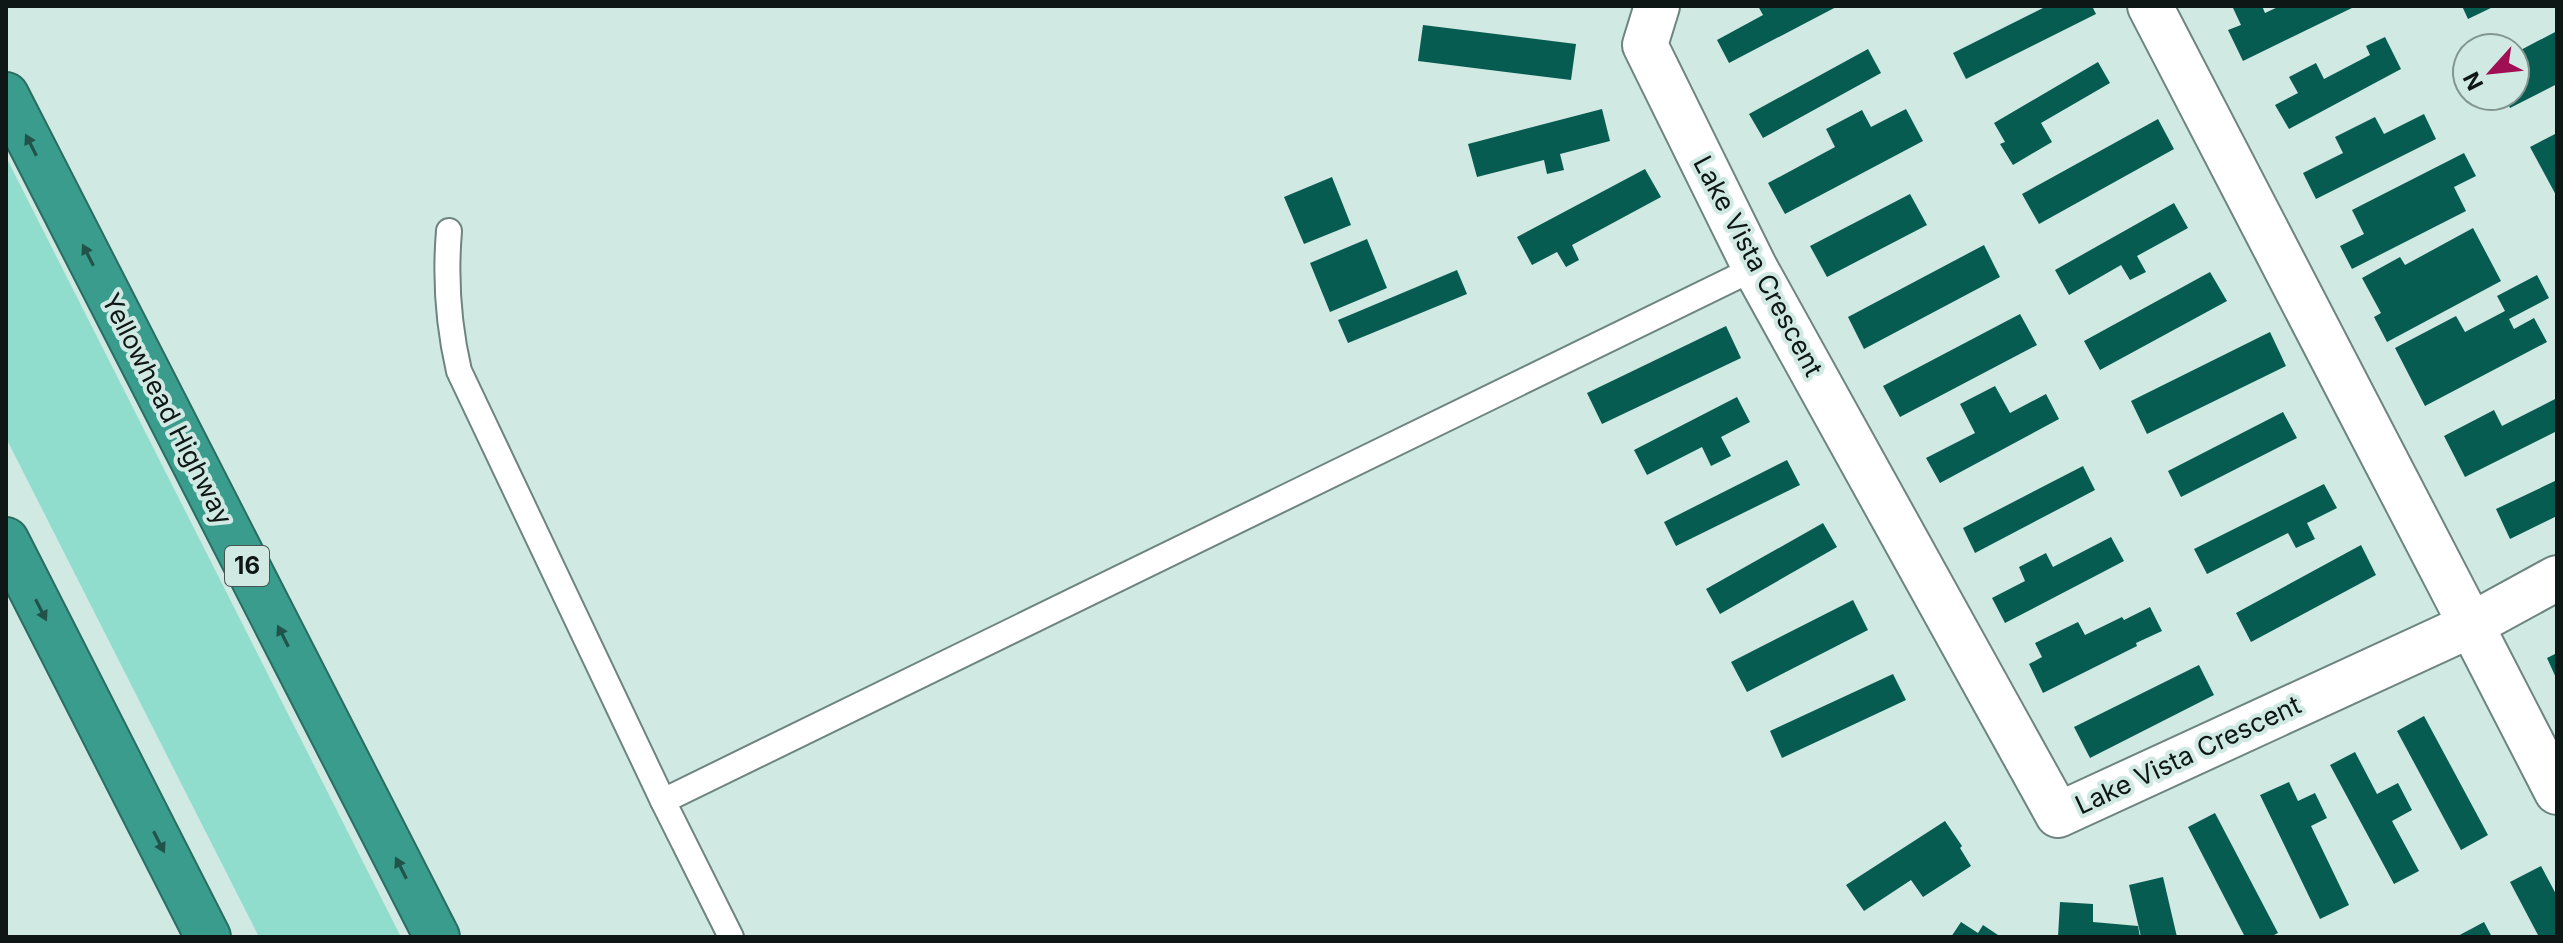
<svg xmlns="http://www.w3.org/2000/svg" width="2563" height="943" font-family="Inter,sans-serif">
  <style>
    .green { fill: #90ddcd }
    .building { fill: #075c51 }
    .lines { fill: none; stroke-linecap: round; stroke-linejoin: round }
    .lane-casing { stroke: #6e847f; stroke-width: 28 }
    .street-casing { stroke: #6e847f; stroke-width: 48 }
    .highway-casing { stroke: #2a6d62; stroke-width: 48 }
    .lane { stroke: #fff; stroke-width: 24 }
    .street { stroke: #fff; stroke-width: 44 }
    .highway { stroke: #399c8c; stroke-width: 44 }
    .oneway { fill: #21534b }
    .labels { text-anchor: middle; stroke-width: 8; stroke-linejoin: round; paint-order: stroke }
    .shield { fill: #d0e9e3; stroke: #485653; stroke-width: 2 }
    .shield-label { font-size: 24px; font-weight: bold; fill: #0e1715 }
    .street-label { font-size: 26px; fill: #0e1715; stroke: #d0e9e3 }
  </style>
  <rect width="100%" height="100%" fill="#d0e9e3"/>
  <path class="green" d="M 6,157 L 401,937 L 259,937 L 6,438 Z"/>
  <g class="building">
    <path d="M 1758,6 L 1838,6 L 1729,63 L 1717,40 L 1763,15 Z"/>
    <path d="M 2047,6 L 2092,6 L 2096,14 L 1966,79 L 1953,53 Z"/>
    <path d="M 2238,6 L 2262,6 L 2265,13 L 2280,6 L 2356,6 L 2243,61 L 2228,30 L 2241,25 L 2233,8 Z"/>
    <path d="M 2462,6 L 2495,6 L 2468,19 Z"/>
    <path d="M 1423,25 L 1576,44 L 1571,80 L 1418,61 Z"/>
    <path d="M 2557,31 L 2557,84 L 2510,108 L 2504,96 L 2515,96 L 2515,53 Z"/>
    <path d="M 2385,37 L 2401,69 L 2289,129 L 2275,105 L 2298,93 L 2289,77 L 2316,63 L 2324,79 L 2370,55 L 2366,46 Z"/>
    <path d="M 1868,49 L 1881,73 L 1763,138 L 1749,114 Z"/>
    <path d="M 2098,62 L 2110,83 L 2041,123 L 2052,142 L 2013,165 L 2000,144 L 2005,142 L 1994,123 Z"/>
    <path d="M 1602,109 L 1610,141 L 1560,154 L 1564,170 L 1547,174 L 1544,160 L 1477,177 L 1468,144 Z"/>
    <path d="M 1906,109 L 1923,141 L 1785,214 L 1768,183 L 1835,147 L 1826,129 L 1862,110 L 1871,127 Z"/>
    <path d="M 2424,114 L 2436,139 L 2316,199 L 2303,173 L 2343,153 L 2335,137 L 2375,117 L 2384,134 Z"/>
    <path d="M 2158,119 L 2174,149 L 2039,224 L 2022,194 Z"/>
    <path d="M 2557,133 L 2557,197 L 2530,147 Z"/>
    <path d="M 2464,153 L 2476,176 L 2454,187 L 2466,211 L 2352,269 L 2340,246 L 2364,234 L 2352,210 Z"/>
    <path d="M 1645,169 L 1661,197 L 1572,245 L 1579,260 L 1566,267 L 1557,252 L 1532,265 L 1517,237 Z"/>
    <path d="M 1332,177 L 1351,225 L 1304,244 L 1284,197 Z"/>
    <path d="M 1910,194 L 1927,225 L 1827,277 L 1810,246 Z"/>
    <path d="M 2174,203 L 2188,228 L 2137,256 L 2146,272 L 2130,280 L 2121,265 L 2069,295 L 2055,270 Z"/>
    <path d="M 2473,228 L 2501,281 L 2387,342 L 2374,317 L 2381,313 L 2362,278 L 2400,257 L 2405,265 Z"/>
    <path d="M 1367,239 L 1387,288 L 1330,312 L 1310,263 Z"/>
    <path d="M 1984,245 L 2000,277 L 1864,349 L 1848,317 Z"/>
    <path d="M 1457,270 L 1467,294 L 1348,343 L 1338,320 Z"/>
    <path d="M 2210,272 L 2227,301 L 2100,370 L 2084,341 Z"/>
    <path d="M 2537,275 L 2549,298 L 2509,319 L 2514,329 L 2534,318 L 2547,342 L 2425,406 L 2395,348 L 2456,316 L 2465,332 L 2505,311 L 2497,296 Z"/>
    <path d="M 2020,314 L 2037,345 L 1900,417 L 1883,386 Z"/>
    <path d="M 1726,326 L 1741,358 L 1602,424 L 1587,393 Z"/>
    <path d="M 2270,332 L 2286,366 L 2147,434 L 2131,401 Z"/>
    <path d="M 1995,386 L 2010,413 L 2046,394 L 2059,419 L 1940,483 L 1926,458 L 1975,433 L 1960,404 Z"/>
    <path d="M 1737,397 L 1750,422 L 1721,437 L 1731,456 L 1711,466 L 1702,447 L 1647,475 L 1634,450 Z"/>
    <path d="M 2557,398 L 2557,431 L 2465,477 L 2444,436 L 2494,410 L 2502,426 Z"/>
    <path d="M 2283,412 L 2297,438 L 2181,497 L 2168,471 Z"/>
    <path d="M 1787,460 L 1800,485 L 1676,546 L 1664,522 Z"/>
    <path d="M 2083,466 L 2095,490 L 1975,553 L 1963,528 Z"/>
    <path d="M 2557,480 L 2557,516 L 2510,539 L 2496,509 Z"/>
    <path d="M 2324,484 L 2337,508 L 2307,523 L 2315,539 L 2296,548 L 2288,533 L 2207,574 L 2194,549 Z"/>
    <path d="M 1823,523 L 1837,547 L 1720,614 L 1706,589 Z"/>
    <path d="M 2111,537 L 2124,561 L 2005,623 L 1992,598 L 2025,581 L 2019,567 L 2046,553 L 2053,567 Z"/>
    <path d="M 2361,545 L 2376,575 L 2251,642 L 2236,613 Z"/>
    <path d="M 1853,600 L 1868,630 L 1747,692 L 1731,662 Z"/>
    <path d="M 2150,607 L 2162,631 L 2136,643 L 2137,646 L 2043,693 L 2029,664 L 2042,657 L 2035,643 L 2078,622 L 2085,635 L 2122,617 L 2124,620 Z"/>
    <path d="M 2557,653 L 2557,680 L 2547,658 Z"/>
    <path d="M 2199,665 L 2214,695 L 2090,758 L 2074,727 Z"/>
    <path d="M 1893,674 L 1906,700 L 1782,758 L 1770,731 Z"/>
    <path d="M 2424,716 L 2488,835 L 2461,850 L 2397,731 Z"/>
    <path d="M 2355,752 L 2377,794 L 2398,783 L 2412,810 L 2392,821 L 2419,871 L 2394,884 L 2330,765 Z"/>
    <path d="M 2289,782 L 2298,801 L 2315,793 L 2327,818 L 2311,826 L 2349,905 L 2320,919 L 2260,795 Z"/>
    <path d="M 2215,813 L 2278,933 L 2270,937 L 2245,937 L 2188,827 Z"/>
    <path d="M 1945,821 L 1962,846 L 1960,848 L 1971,866 L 1923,897 L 1911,880 L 1864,911 L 1846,885 Z"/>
    <path d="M 2541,866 L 2557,896 L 2557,937 L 2539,937 L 2510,882 Z"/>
    <path d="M 2163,877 L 2177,937 L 2141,937 L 2129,885 Z"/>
    <path d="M 2060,902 L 2093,904 L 2093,922 L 2138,926 L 2140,937 L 2058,937 Z"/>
    <path d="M 1961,922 L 1978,933 L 1983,925 L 2001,937 L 1951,937 Z"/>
    <path d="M 2484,922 L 2492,937 L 2456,937 Z"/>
  </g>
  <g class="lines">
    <g class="lane-casing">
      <g id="lane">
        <path d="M 449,231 C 445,279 448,324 459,371 L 663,801 L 731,937"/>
        <path d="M 663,801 L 1755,268"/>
      </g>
    </g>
    <g class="street-casing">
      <g id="street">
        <path d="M 1657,6 L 1645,45 L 1755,268 L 2058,815 L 2471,625 L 2150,6"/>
        <path d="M 2557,578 L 2471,625 L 2557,792"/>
      </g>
    </g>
    <g class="highway-casing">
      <g id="highway">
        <path d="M 6,95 L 437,937"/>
        <path d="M 6,540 L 208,937"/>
      </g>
    </g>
    <use href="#lane" class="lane"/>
    <use href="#street" class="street"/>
    <use href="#highway" class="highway"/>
  </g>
  <defs><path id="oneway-solid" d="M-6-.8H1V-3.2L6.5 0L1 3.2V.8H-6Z" transform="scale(2)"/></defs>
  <g class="oneway">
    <use href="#oneway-solid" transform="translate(31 145) rotate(-117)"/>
    <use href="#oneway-solid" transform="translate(88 255) rotate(-117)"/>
    <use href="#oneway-solid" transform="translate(41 610) rotate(63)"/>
    <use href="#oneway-solid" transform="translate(283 636) rotate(-117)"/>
    <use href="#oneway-solid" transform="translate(159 842) rotate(63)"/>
    <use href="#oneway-solid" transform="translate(401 868) rotate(-117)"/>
  </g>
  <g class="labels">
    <rect class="shield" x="225" y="546" width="44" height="40" rx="6"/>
    <g class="shield-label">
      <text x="247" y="574">16</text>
    </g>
    <g class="street-label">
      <text transform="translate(1758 266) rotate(62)" y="9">Lake Vista Crescent</text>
      <text transform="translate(167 409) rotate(63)" y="9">Yellowhead Highway</text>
      <text transform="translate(2188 755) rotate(-25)" y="9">Lake Vista Crescent</text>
    </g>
  </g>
  <rect width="2563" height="943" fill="none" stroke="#0e1715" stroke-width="16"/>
  <g transform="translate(2491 72) rotate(243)"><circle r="38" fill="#d0e9e3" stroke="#829591" stroke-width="2"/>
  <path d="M0-6L14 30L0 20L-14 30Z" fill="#a10e54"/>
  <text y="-12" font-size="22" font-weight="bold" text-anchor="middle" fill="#0e1715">N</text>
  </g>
</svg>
